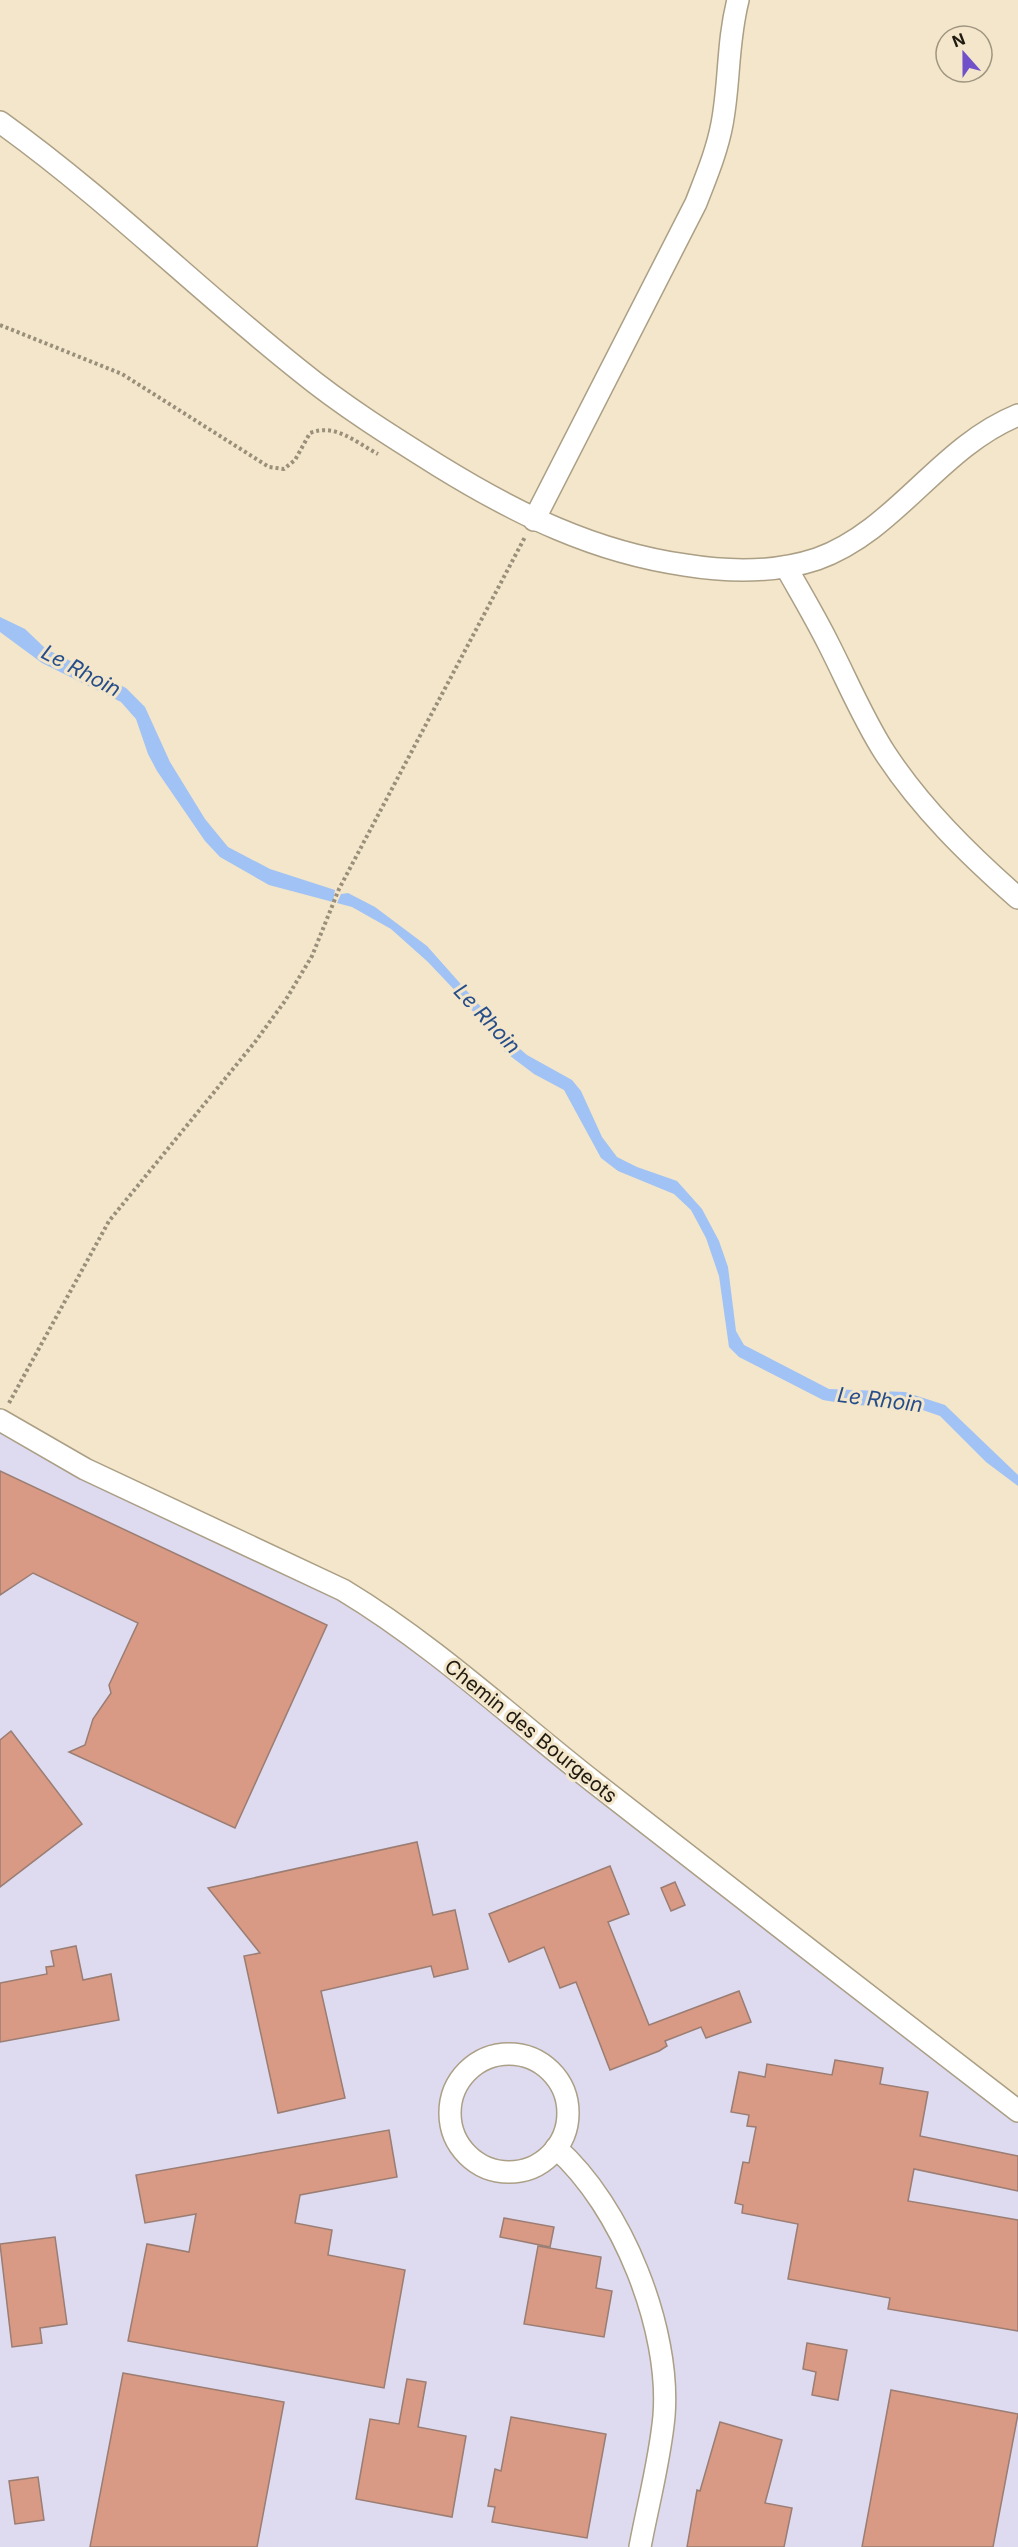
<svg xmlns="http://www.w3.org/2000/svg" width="1018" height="2547" font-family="Inter,sans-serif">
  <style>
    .industrial { fill: #dedaf0 }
    .water { fill: #a0c2f5 }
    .building { fill: #d89a84; stroke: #9a7d73; stroke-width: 1.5 }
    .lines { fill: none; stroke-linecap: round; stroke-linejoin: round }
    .minor-casing { stroke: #ab9f85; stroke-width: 24 }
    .path { stroke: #998f7b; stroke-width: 4; stroke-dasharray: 3 3; stroke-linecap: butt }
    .minor { stroke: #fff; stroke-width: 21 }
    .labels { text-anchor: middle; stroke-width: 6; stroke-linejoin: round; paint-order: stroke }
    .street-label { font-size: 20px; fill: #201b11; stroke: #f3e6ca }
    .water-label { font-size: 21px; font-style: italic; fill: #254d8a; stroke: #f3e6ca }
  </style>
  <rect width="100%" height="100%" fill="#f3e6ca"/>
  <path class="industrial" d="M 0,1415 L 82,1458 L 356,1588 L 1018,2101 L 1018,2547 L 0,2547 Z"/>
  <g class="water">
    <path d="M 0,617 L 25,629 L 46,649 L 126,688 L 145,707 L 170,762 L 205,819 L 228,847 L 270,869 L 335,890 L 333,902 L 269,885 L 220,857 L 205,841 L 157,771 L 148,754 L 136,719 L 121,702 L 42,663 L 0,632 Z"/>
    <path d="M 348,893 L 375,907 L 427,946 L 513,1043 L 527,1055 L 572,1080 L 581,1091 L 602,1137 L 617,1157 L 637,1167 L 677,1181 L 702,1209 L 719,1241 L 728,1267 L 736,1331 L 744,1345 L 829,1389 L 905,1392 L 945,1405 L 1018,1475 L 1018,1486 L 986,1462 L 940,1416 L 914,1407 L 852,1405 L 823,1400 L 739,1357 L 729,1347 L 719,1276 L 706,1238 L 691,1210 L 674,1194 L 618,1171 L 601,1158 L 564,1090 L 534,1074 L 505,1052 L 463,999 L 428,962 L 391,929 L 352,907 L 337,903 L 341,894 Z"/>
  </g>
  <g class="building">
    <path d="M 0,1471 L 327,1625 L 235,1828 L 69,1752 L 85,1745 L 93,1719 L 111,1693 L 109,1685 L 138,1623 L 33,1573 L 0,1595 Z"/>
    <path d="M 11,1731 L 82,1824 L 0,1887 L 0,1740 Z"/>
    <path d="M 417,1842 L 433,1915 L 455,1910 L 468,1969 L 434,1977 L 431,1966 L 321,1991 L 345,2098 L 278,2113 L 244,1956 L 260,1953 L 208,1888 Z"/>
    <path d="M 610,1866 L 629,1914 L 608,1922 L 649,2025 L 739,1991 L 751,2022 L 706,2038 L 701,2027 L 665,2041 L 667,2046 L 659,2051 L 610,2070 L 576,1982 L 560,1988 L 544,1947 L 509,1962 L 489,1914 Z"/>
    <path d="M 675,1882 L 685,1905 L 671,1911 L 661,1888 Z"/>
    <path d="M 76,1946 L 83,1980 L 111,1974 L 119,2020 L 0,2042 L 0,1983 L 47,1974 L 46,1967 L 54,1966 L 51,1951 Z"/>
    <path d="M 835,2060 L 883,2068 L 880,2084 L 928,2092 L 920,2136 L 1018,2156 L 1018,2191 L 914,2169 L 908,2201 L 1018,2220 L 1018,2331 L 888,2309 L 890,2298 L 788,2279 L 798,2224 L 742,2213 L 743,2205 L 735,2203 L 743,2162 L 749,2163 L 756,2127 L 747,2126 L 749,2115 L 731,2112 L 739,2072 L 765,2077 L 767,2064 L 832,2075 Z"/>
    <path d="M 389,2130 L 397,2177 L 300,2195 L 295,2223 L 332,2230 L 328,2255 L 405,2270 L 384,2388 L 128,2341 L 147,2244 L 189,2252 L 196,2214 L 145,2223 L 136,2175 Z"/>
    <path d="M 504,2218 L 554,2227 L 550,2247 L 500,2237 Z"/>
    <path d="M 55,2237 L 67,2324 L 40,2328 L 42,2343 L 12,2347 L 0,2244 Z"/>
    <path d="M 538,2246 L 601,2257 L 596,2288 L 612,2291 L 604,2337 L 524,2324 Z"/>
    <path d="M 807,2343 L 847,2350 L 838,2400 L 812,2395 L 816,2372 L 803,2369 Z"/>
    <path d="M 123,2373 L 284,2402 L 257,2547 L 90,2547 Z"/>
    <path d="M 407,2379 L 426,2382 L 418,2427 L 466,2436 L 452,2517 L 356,2499 L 370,2419 L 399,2424 Z"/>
    <path d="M 891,2390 L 1018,2414 L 993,2547 L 862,2547 Z"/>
    <path d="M 511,2417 L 606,2434 L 587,2538 L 492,2522 L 495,2507 L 488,2506 L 495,2469 L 501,2471 Z"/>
    <path d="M 720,2422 L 782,2440 L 765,2503 L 792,2508 L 784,2547 L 687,2547 L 697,2490 L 700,2491 Z"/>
    <path d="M 38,2477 L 44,2520 L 15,2524 L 9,2481 Z"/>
  </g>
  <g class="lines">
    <g class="minor-casing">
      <g id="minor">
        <path d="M 0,122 C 106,198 198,290 299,370 C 343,406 391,436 439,466 C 517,514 594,552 685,565 C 728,572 775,573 817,559 C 896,531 939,447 1018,415"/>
        <path d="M 534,520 L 696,203 C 706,177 717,151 722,124 C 730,82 727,43 738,0"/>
        <path d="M 786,567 C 800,592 815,617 828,643 C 847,680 863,719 885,753 C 921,808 969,855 1018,898"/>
        <path d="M 0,1420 L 85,1469 L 343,1590 C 434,1645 512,1718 595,1783 C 735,1893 877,2002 1018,2111"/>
        <circle cx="509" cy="2113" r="59"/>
        <path d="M 556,2148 C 622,2206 671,2329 664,2416 C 660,2460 648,2504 640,2547"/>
      </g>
    </g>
    <g class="path">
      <path d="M 0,325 L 122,374 L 269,467 L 284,469 L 295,460 L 310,433 C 336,423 355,442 378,454"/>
      <path d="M 9,1403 L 109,1221 L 255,1042 L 285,1001 L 312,956 L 339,889 L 525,537"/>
    </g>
    <use href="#minor" class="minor"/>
  </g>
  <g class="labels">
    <g class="street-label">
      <text transform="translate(531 1731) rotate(39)" y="7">Chemin des Bourgeots</text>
    </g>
    <g class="water-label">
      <text transform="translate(81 671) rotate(28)" y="7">Le Rhoin</text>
      <text transform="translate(487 1019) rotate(47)" y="7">Le Rhoin</text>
      <text transform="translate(880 1400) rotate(7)" y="7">Le Rhoin</text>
    </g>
  </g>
  <g transform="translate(964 54) rotate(339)"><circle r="28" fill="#f3e6ca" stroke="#9f9580" stroke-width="1.5"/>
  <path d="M0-4.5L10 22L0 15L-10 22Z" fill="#7151ca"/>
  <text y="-9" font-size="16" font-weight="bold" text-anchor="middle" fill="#201b11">N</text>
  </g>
</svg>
